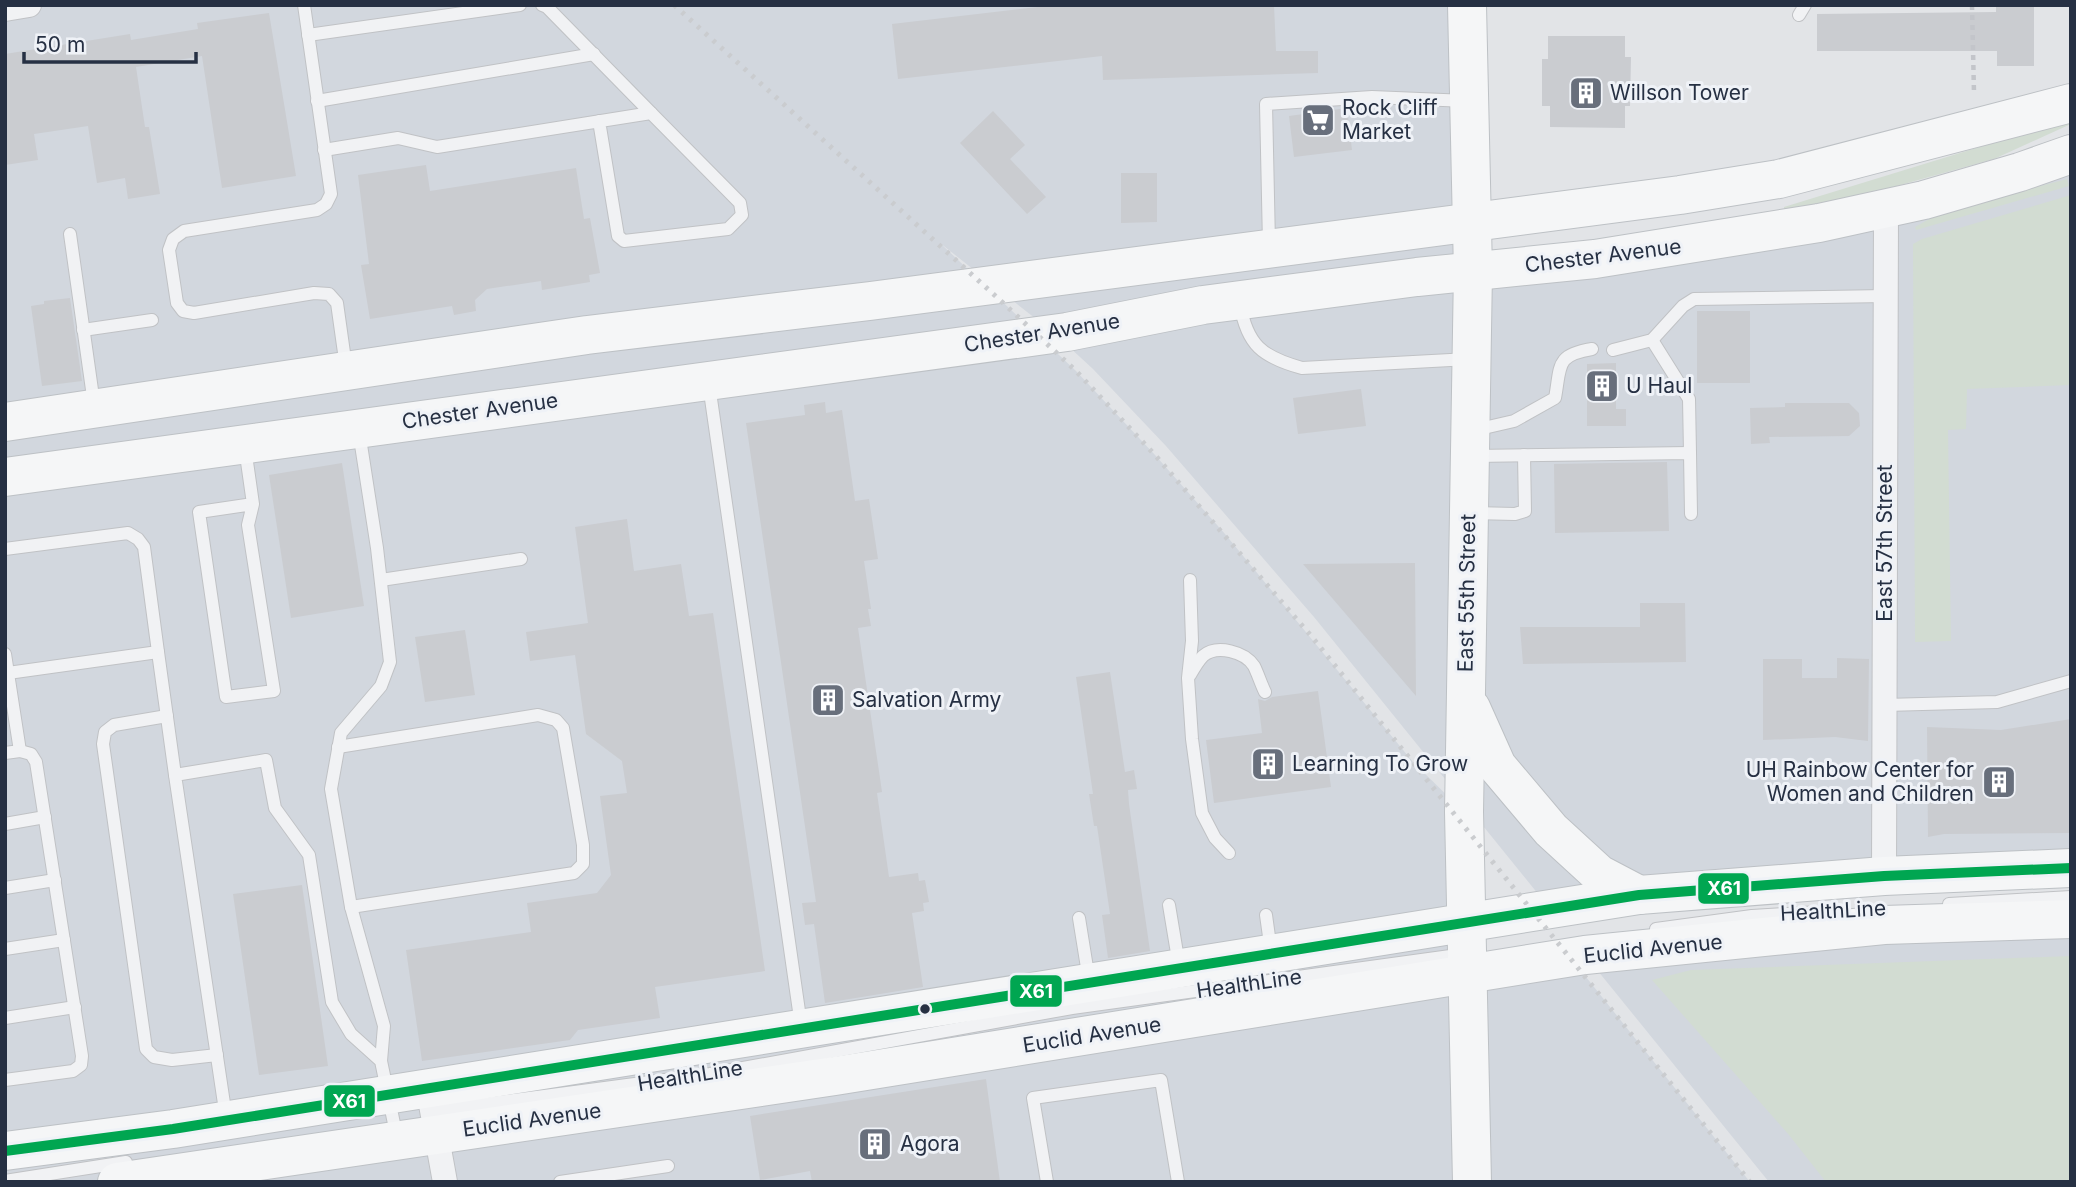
<svg xmlns="http://www.w3.org/2000/svg" width="2076" height="1187" font-family="Inter,sans-serif">
  <style>
    .built { fill: #d2d7de }
    .green { fill: #d2dcd2 }
    .building { fill: #caccd0 }
    .lines { fill: none; stroke-linecap: round; stroke-linejoin: round }
    .service-casing { stroke: #c0c2c5; stroke-width: 14 }
    .minor-casing { stroke: #c0c2c5; stroke-width: 26 }
    .primary-casing { stroke: #bdc1c5; stroke-width: 40 }
    .path { stroke: #c3c5ca; stroke-width: 4.5; stroke-dasharray: 5 5; stroke-linecap: butt }
    .service { stroke: #f1f2f4; stroke-width: 12 }
    .minor { stroke: #f1f2f4; stroke-width: 24 }
    .primary { stroke: #f5f6f7; stroke-width: 38 }
    .rail { stroke: #cacccf; stroke-width: 5; stroke-dasharray: 3.5 7; stroke-linecap: butt }
    .bus-1-casing { stroke: #eff2f7; stroke-width: 16 }
    .bus-1 { stroke: #00a651; stroke-width: 10 }
    .bus-dot { fill: #263043; stroke: #eff2f7; stroke-width: 2.5 }
    .labels { text-anchor: middle; stroke-width: 6; stroke-linejoin: round; paint-order: stroke }
    .poi-label { font-size: 21px; fill: #263043; stroke: #eff2f7; text-anchor: start }
    .street-label { font-size: 21px; fill: #263043; stroke: #eff2f7 }
    .line-badge { stroke: #eff2f7; stroke-width: 2.5 }
    .badge-label { font-size: 19px; text-anchor: middle; font-weight: bold; fill: #fff }
  </style>
  <rect width="100%" height="100%" fill="#e2e4e7"/>
  <g class="built">
    <path d="M 5,5 L 1467,5 L 1473,271 L 2071,154 L 2071,868 L 1551,910 L 1314,617 L 1166,446 L 1093,369 L 1055,334 L 940,243 L 1076,371 L 1155,455 L 1225,534 L 1413,762 L 1464,812 L 1468,974 L 1570,957 L 1750,1182 L 5,1182 Z"/>
    <path d="M 2071,919 L 2071,1182 L 1769,1182 L 1585,955 Z"/>
  </g>
  <g class="green">
    <path d="M 2071,119 L 2071,124 L 1994,159 L 1893,187 L 1784,211 L 1784,207 Z"/>
    <path d="M 2067,179 L 2069,186 L 1916,230 L 1915,227 L 1940,213 Z"/>
    <path d="M 2071,195 L 2071,385 L 1967,389 L 1966,429 L 1948,430 L 1951,641 L 1915,642 L 1913,244 L 1922,239 Z"/>
    <path d="M 2071,956 L 2071,1182 L 1826,1182 L 1789,1135 L 1652,980 L 1691,970 Z"/>
  </g>
  <g class="building">
    <path d="M 1055,5 L 1086,5 L 1086,7 L 1274,5 L 1276,51 L 1318,51 L 1318,73 L 1103,80 L 1102,56 L 898,79 L 892,24 Z"/>
    <path d="M 1996,5 L 2034,5 L 2034,66 L 1997,66 L 1997,51 L 1817,51 L 1817,14 L 1996,12 Z"/>
    <path d="M 269,13 L 296,176 L 222,188 L 202,56 L 136,67 L 145,127 L 149,127 L 160,194 L 128,199 L 125,178 L 97,183 L 88,126 L 34,134 L 38,160 L 5,165 L 5,54 L 130,34 L 131,40 L 198,29 L 197,23 Z"/>
    <path d="M 1548,36 L 1625,36 L 1625,57 L 1631,57 L 1630,106 L 1625,106 L 1625,128 L 1550,127 L 1550,106 L 1542,106 L 1542,59 L 1548,59 Z"/>
    <path d="M 1347,108 L 1352,150 L 1294,157 L 1289,116 Z"/>
    <path d="M 993,111 L 1025,145 L 1010,159 L 1046,197 L 1027,214 L 960,143 Z"/>
    <path d="M 426,165 L 430,191 L 576,168 L 584,219 L 590,218 L 600,273 L 589,275 L 590,282 L 542,290 L 541,281 L 487,289 L 475,300 L 476,311 L 454,315 L 452,306 L 370,319 L 361,265 L 369,264 L 358,175 Z"/>
    <path d="M 1121,173 L 1157,173 L 1157,222 L 1121,223 Z"/>
    <path d="M 70,298 L 82,381 L 42,386 L 31,306 L 44,304 L 44,301 Z"/>
    <rect x="1697" y="311" width="53" height="72"/>
    <path d="M 1616,363 L 1616,409 L 1626,409 L 1626,426 L 1587,426 L 1587,364 Z"/>
    <path d="M 1361,389 L 1366,426 L 1298,434 L 1293,398 Z"/>
    <path d="M 825,402 L 826,413 L 842,410 L 855,501 L 869,499 L 878,559 L 864,561 L 871,609 L 868,609 L 871,626 L 858,628 L 882,792 L 877,793 L 889,877 L 918,873 L 919,881 L 925,880 L 929,902 L 923,903 L 924,911 L 912,913 L 923,987 L 825,1003 L 814,924 L 805,925 L 802,903 L 816,902 L 746,423 L 805,415 L 804,405 Z"/>
    <path d="M 1785,403 L 1849,403 L 1859,413 L 1860,426 L 1849,436 L 1769,437 L 1770,443 L 1751,444 L 1750,408 L 1785,407 Z"/>
    <path d="M 1667,462 L 1669,531 L 1555,533 L 1554,464 Z"/>
    <path d="M 342,463 L 364,606 L 291,618 L 269,475 Z"/>
    <path d="M 627,519 L 634,571 L 681,564 L 689,616 L 713,613 L 765,971 L 655,987 L 660,1018 L 578,1030 L 570,1040 L 422,1061 L 406,950 L 531,932 L 527,903 L 597,893 L 611,875 L 600,796 L 627,793 L 622,761 L 586,734 L 575,655 L 530,661 L 526,632 L 588,623 L 575,527 Z"/>
    <path d="M 1415,563 L 1416,696 L 1303,564 Z"/>
    <path d="M 1640,603 L 1685,603 L 1686,662 L 1523,664 L 1520,627 L 1640,627 Z"/>
    <path d="M 465,630 L 475,695 L 425,702 L 415,637 Z"/>
    <path d="M 1837,658 L 1869,659 L 1868,741 L 1835,737 L 1763,740 L 1763,659 L 1802,659 L 1802,678 L 1837,678 Z"/>
    <path d="M 1110,672 L 1125,772 L 1134,770 L 1137,789 L 1128,790 L 1129,804 L 1150,951 L 1108,958 L 1102,915 L 1110,914 L 1097,826 L 1094,826 L 1089,794 L 1093,794 L 1076,677 Z"/>
    <path d="M 1318,691 L 1331,787 L 1214,803 L 1206,740 L 1262,733 L 1258,699 L 1265,701 L 1272,697 Z"/>
    <path d="M 2071,719 L 2071,833 L 1944,834 L 1928,837 L 1927,727 L 2001,730 Z"/>
    <path d="M 302,885 L 328,1066 L 259,1075 L 233,894 Z"/>
    <path d="M 986,1079 L 1000,1182 L 812,1182 L 810,1171 L 760,1180 L 750,1116 Z"/>
  </g>
  <g class="lines">
    <g class="service-casing">
      <g id="service">
        <path d="M 304,5 L 331,194 L 326,204 L 317,210 L 184,231 L 173,239 L 169,250 L 177,303 L 183,311 L 194,313 L 314,293 L 329,294 L 337,303 L 346,367"/>
        <path d="M 542,5 L 547,7 L 651,113"/>
        <path d="M 1799,15 L 1805,5"/>
        <path d="M 308,35 L 520,5"/>
        <path d="M 317,101 L 594,54"/>
        <path d="M 324,150 L 398,138 L 437,147 L 651,113 L 740,203 L 742,215 L 728,229 L 624,241 L 618,236 L 599,121"/>
        <path d="M 70,234 L 94,404"/>
        <path d="M 1269,244 L 1266,104 L 1372,97 L 1467,101"/>
        <path d="M 1240,304 C 1247,345 1262,357 1302,368 L 1469,359"/>
        <path d="M 83,330 L 152,320"/>
        <path d="M 1652,340 L 1689,399 L 1690,453"/>
        <path d="M 1613,350 L 1652,340 L 1683,306 L 1694,299 L 1886,296"/>
        <path d="M 709,385 L 801,1025"/>
        <path d="M 1475,430 L 1514,421 L 1555,398 C 1561,366 1555,355 1592,349"/>
        <path d="M 359,432 L 377,548 L 390,662 L 381,686 L 341,733 L 331,789 L 351,907 L 384,1026 L 381,1061"/>
        <path d="M 245,448 L 253,504 L 248,525 L 274,691 L 226,697 L 199,512 L 253,504"/>
        <path d="M 1474,456 L 1690,453 L 1691,514"/>
        <path d="M 1473,513 L 1515,514 L 1525,511 L 1524,455"/>
        <path d="M 5,549 L 128,533 L 138,539 L 144,547 L 158,652 L 8,673"/>
        <path d="M 381,580 L 521,559"/>
        <path d="M 1190,580 L 1192,641 L 1188,678 L 1192,739 L 1202,813 L 1215,838 L 1229,853"/>
        <path d="M 158,652 L 175,775"/>
        <path d="M 5,654 L 20,751 L 5,753"/>
        <path d="M 1190,675 C 1194,668 1198,661 1203,656 C 1217,644 1245,652 1254,666 C 1258,674 1261,684 1265,692"/>
        <path d="M 1885,705 L 1997,702 L 2071,681"/>
        <path d="M 167,716 L 114,725 L 105,732 L 103,744 L 146,1049 L 154,1057 L 172,1060 L 217,1055"/>
        <path d="M 338,747 L 538,715 L 556,720 L 563,728 L 583,845 L 583,864 L 574,873 L 351,907"/>
        <path d="M 5,824 L 45,817"/>
        <path d="M 5,888 L 55,880"/>
        <path d="M 1949,904 L 2071,897"/>
        <path d="M 1169,905 L 1179,965"/>
        <path d="M 1266,915 L 1271,951"/>
        <path d="M 1079,918 L 1089,980"/>
        <path d="M 1656,929 L 1752,916 L 1836,911"/>
        <path d="M 5,949 L 64,940"/>
        <path d="M 5,1018 L 75,1007"/>
        <path d="M 5,1080 L 73,1071 L 81,1065 L 82,1056 L 36,762 L 31,754 L 20,751"/>
        <path d="M 431,1111 L 710,1074 L 1072,1008 L 1465,954"/>
        <path d="M 226,1117 L 175,775 L 266,760 L 275,808 L 309,855 L 332,1002 L 351,1034 L 381,1061 L 397,1138"/>
        <path d="M 5,1181 L 126,1162"/>
        <path d="M 560,1182 L 668,1166"/>
        <path d="M 1047,1182 L 1033,1098 L 1161,1080 L 1178,1182"/>
      </g>
    </g>
    <g class="minor-casing">
      <g id="minor">
        <path d="M 5,9 L 29,5"/>
        <path d="M 1884,876 L 1886,210"/>
        <path d="M 428,1088 L 445,1182"/>
      </g>
    </g>
    <g class="primary-casing">
      <g id="primary">
        <path d="M 1467,5 L 1473,271 L 1464,812 L 1472,1182"/>
        <path d="M 5,422 L 587,335 L 870,301 L 1680,195 L 1779,179 L 2071,103"/>
        <path d="M 5,477 L 1067,332 L 1203,305 L 1417,277 L 1595,259 L 1819,223 L 1924,200 L 2020,172 L 2071,154"/>
        <path d="M 1471,708 L 1497,766 L 1551,830 L 1599,874 L 1639,895"/>
        <path d="M 5,1151 L 173,1129 L 1639,895 L 1884,876 L 2071,868"/>
        <path d="M 117,1182 L 835,1076 L 1585,955 L 1884,925 L 2071,919"/>
      </g>
    </g>
    <path class="path" d="M 1972,5 L 1974,93"/>
    <use href="#service" class="service"/>
    <use href="#minor" class="minor"/>
    <use href="#primary" class="primary"/>
    <path class="rail" d="M 674,5 L 1001,301 L 1076,371 L 1155,455 L 1312,637 L 1750,1182"/>
    <g class="bus-1-casing">
      <path id="bus-1" d="M 5,1151 L 173,1129 L 1639,895 L 1884,876 L 2071,868"/>
    </g>
    <use href="#bus-1" class="bus-1"/>
  </g>
  <defs>
    <g id="building-square" transform="scale(1.75)"><rect x="-9" y="-9" width="18" height="18" rx="4" fill="#686f7c" stroke="#eff2f7"/><path d="M-4-6H4V6H1V3H-1V6H-4ZM-2.5-4.3h1.7v1.8h-1.7ZM.8-4.3h1.7v1.8H.8ZM-2.5-1h1.7V.8h-1.7ZM.8-1h1.7V.8H.8Z" fill="#fff"/></g>
    <g id="supermarket-square" transform="scale(1.75)"><rect x="-9" y="-9" width="18" height="18" rx="4" fill="#686f7c" stroke="#eff2f7"/><path d="M-6-5.5h2.5l.6 2H6L4.5 2H-2.5L-4.4-4H-6ZM-1.5 3.2a1.3 1.3 0 1 0 .1 0ZM3 3.2a1.3 1.3 0 1 0 .1 0Z" fill="#fff"/></g>
  </defs>
  <g fill-rule="evenodd">
    <use href="#building-square" x="1586" y="93"/>
    <use href="#supermarket-square" x="1318" y="120"/>
    <use href="#building-square" x="1602" y="386"/>
    <use href="#building-square" x="828" y="700"/>
    <use href="#building-square" x="1268" y="764"/>
    <use href="#building-square" x="1999" y="782"/>
    <use href="#building-square" x="875" y="1144"/>
  </g>
  <circle class="bus-dot" cx="925" cy="1009" r="6"/>
  <g class="labels">
    <g class="poi-label">
      <text x="1610" y="100">Willson Tower</text>
      <text x="1342" y="115">Rock Cliff<tspan x="1342" dy="24">Market</tspan></text>
      <text x="1626" y="393">U Haul</text>
      <text x="852" y="707">Salvation Army</text>
      <text x="1292" y="771">Learning To Grow</text>
      <text x="1974" y="777" text-anchor="end">UH Rainbow Center for<tspan x="1974" dy="24">Women and Children</tspan></text>
      <text x="900" y="1151">Agora</text>
    </g>
    <g class="street-label">
      <text transform="translate(1603 256) rotate(-7)" y="7">Chester Avenue</text>
      <text transform="translate(1042 333) rotate(-9)" y="7">Chester Avenue</text>
      <text transform="translate(480 411) rotate(-8)" y="7">Chester Avenue</text>
      <text transform="translate(1885 543) rotate(-90)" y="7">East 57th Street</text>
      <text transform="translate(1467 593) rotate(-89)" y="7">East 55th Street</text>
      <text transform="translate(1833 911) rotate(-3)" y="7">HealthLine</text>
      <text transform="translate(1653 949) rotate(-6)" y="7">Euclid Avenue</text>
      <text transform="translate(1249 984) rotate(-8)" y="7">HealthLine</text>
      <text transform="translate(1092 1035) rotate(-9)" y="7">Euclid Avenue</text>
      <text transform="translate(690 1076) rotate(-9)" y="7">HealthLine</text>
      <text transform="translate(532 1120) rotate(-8)" y="7">Euclid Avenue</text>
    </g>
  </g>
  <g class="line-badge">
    <rect x="1697" y="872" width="53" height="33" rx="7" fill="#00a651"/>
    <rect x="1009" y="974" width="54" height="34" rx="7" fill="#00a651"/>
    <rect x="323" y="1084" width="53" height="34" rx="7" fill="#00a651"/>
  </g>
  <g class="badge-label">
    <text x="1724" y="895">X61</text>
    <text x="1036" y="998">X61</text>
    <text x="349" y="1108">X61</text>
  </g>
  <rect width="2076" height="1187" fill="none" stroke="#263043" stroke-width="14"/>
  <path d="M24 52v10h172v-10" fill="none" stroke="#263043" stroke-width="3.5"/>
  <text x="35" y="52" font-size="21" fill="#263043" stroke="#eff2f7" stroke-width="5" paint-order="stroke">50 m</text>
</svg>
